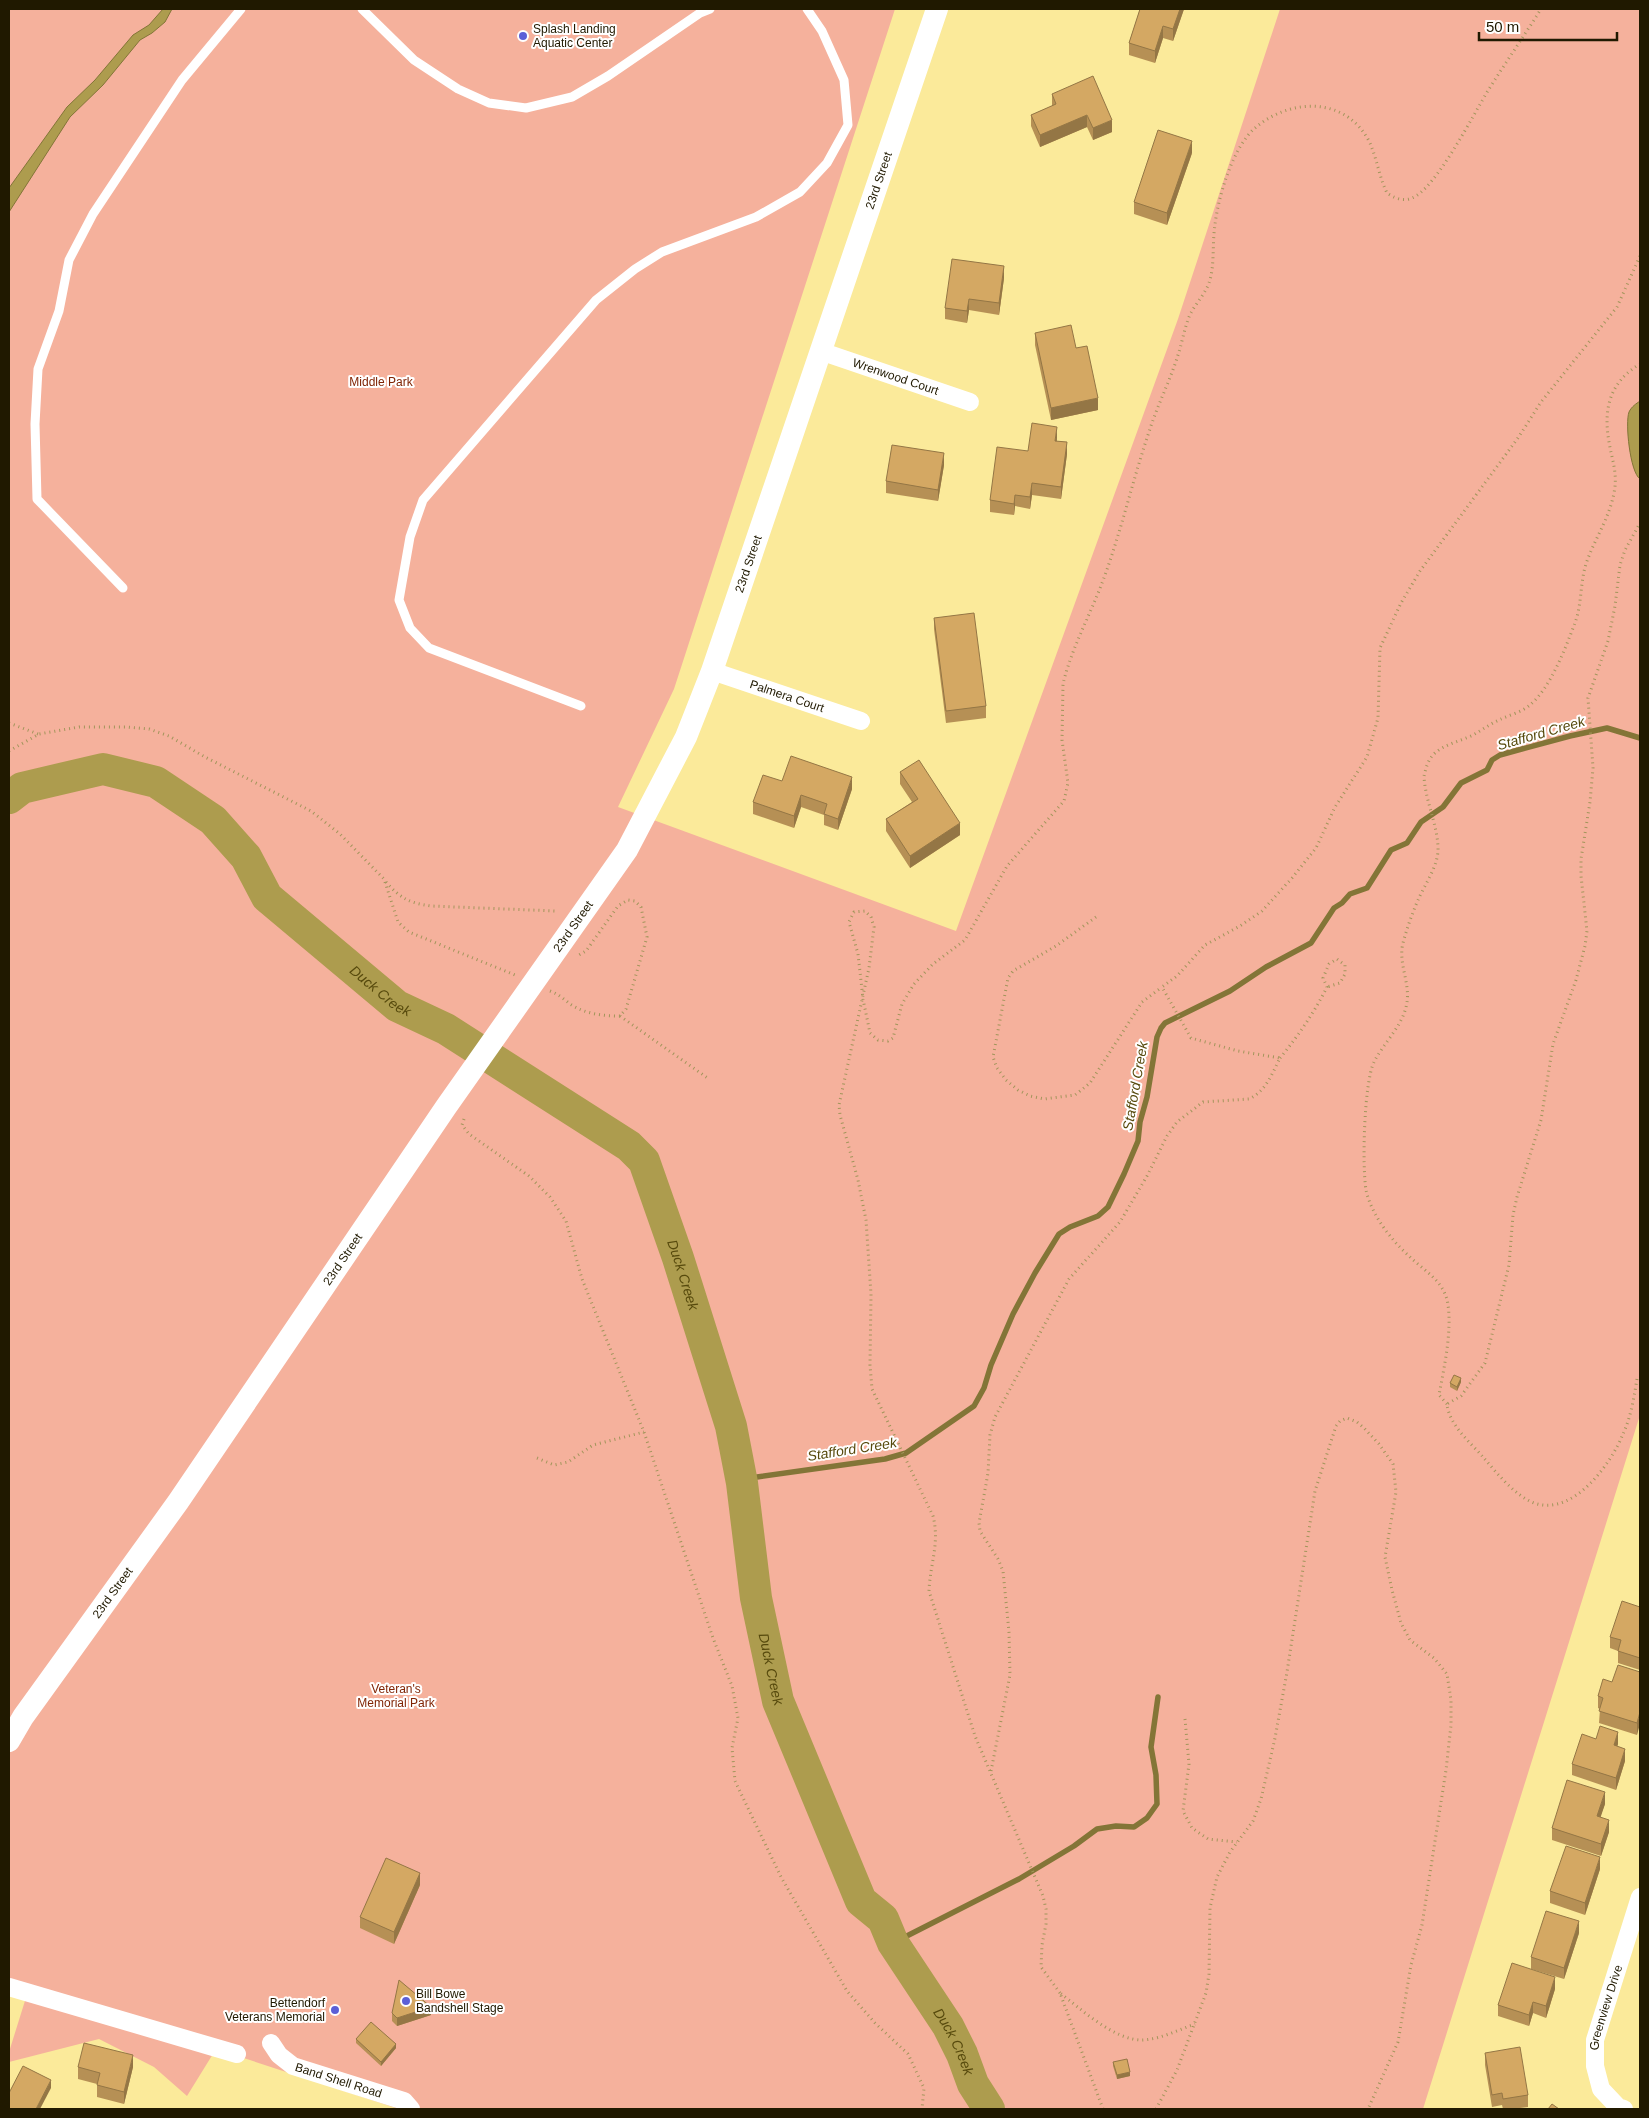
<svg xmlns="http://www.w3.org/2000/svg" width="1649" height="2118" font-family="Arial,sans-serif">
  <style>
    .green { fill: #f5b19c }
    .water { fill: #ad9c4e; stroke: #837537 }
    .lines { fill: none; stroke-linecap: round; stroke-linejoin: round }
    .stream { stroke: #837537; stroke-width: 5.5 }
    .river { stroke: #ad9c4e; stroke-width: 32 }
    .path { stroke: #a2955b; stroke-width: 3; stroke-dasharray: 1 4; stroke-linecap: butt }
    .service { stroke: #fff; stroke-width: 9 }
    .minor { stroke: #fff; stroke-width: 18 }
    .tertiary { stroke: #fff; stroke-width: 22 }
    .wall { fill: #b69055 }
    .shaded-wall { fill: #947645 }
    .building { fill: #d4a863; stroke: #947645 }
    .poi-dot { fill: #5b5fd7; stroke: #fff; stroke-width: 2 }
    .labels { text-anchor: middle; stroke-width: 4; stroke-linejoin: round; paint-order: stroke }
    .poi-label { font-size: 12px; fill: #201900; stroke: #fff; text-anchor: start }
    .street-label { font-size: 12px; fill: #201900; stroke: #fff }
    .park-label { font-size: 12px; fill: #802505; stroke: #fff }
    .water-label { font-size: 14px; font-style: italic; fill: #574a0d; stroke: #fff }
  </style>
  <rect width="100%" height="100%" fill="#fbea9a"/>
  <path class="green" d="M 9,9 L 895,9 L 674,689 L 618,807 L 956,931 L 1178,319 L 1280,9 L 1640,9 L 1640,1415 L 1423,2109 L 399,2109 L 216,2049 L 187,2096 L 154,2067 L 99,2039 L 9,2062 L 9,2052 L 29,1988 L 9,1981 Z"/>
  <g class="water">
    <path d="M 163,9 L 172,9 L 165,22 L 152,33 L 140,40 L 103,85 L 70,117 L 9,212 L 9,188 L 67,107 L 95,80 L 133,35 L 149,25 Z"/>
    <path d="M 1640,401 L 1640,479 C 1630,472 1625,423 1629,412 C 1632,406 1636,404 1640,401 Z"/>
  </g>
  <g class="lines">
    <g class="stream">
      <path d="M 742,1483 L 757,1477 L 885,1459 L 906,1453 L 974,1406 L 984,1388 L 991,1365 L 1013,1314 L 1035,1273 L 1059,1234 L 1070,1227 L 1098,1216 L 1108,1207 L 1124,1174 L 1138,1141 L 1140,1122 L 1147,1097 L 1157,1037 L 1161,1028 L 1165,1023 L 1230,991 L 1266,967 L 1311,943 L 1334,908 L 1342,903 L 1350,894 L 1367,888 L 1391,850 L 1407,843 L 1421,822 L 1443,807 L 1461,783 L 1487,770 L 1492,760 L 1500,755 L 1570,736 L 1607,728 L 1640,738"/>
      <path d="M 893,1943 L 1019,1879 L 1074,1846 L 1097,1829 L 1116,1826 L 1134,1827 L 1147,1818 L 1157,1804 L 1156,1775 L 1151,1747 L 1158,1697"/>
    </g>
    <path class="river" id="s1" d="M 9,798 L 22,788 L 103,769 L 156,782 L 213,820 L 246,857 L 267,897 L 397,1006 L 446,1029 L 629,1146 L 644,1161 L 678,1258 L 731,1426 L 742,1483 L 756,1598 L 778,1701 L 861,1901 L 883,1919 L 893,1943 L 948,2026 L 962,2054 L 973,2084 L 989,2109"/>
    <g class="path">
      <path d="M 9,723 L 38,734"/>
      <path d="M 9,751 L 39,734 L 79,727 L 127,727 L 149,729 L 169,736 L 205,757 L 311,811 L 340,834 L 384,879 L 398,922 L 409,932 L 515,975"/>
      <path d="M 386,882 C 400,898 409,903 431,906 L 556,911"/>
      <path d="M 1096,917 L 1056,946 L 1013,971 L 1008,978 L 993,1057 L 997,1068 L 1006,1080 L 1018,1090 L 1030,1096 L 1044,1099 L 1075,1095 L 1090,1083 L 1142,1002 L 1162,987"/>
      <path d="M 550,991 C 558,994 564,999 570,1004 C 585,1014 603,1016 620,1016 L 626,1009 L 647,937 L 641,907 L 635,901 L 628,900 L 618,906 L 586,951 L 579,955"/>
      <path d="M 620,1016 L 709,1079"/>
      <path d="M 1280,1058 C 1298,1036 1314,1013 1327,987 L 1323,978 L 1329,964 L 1337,959 L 1345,965 L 1345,974 L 1340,983 L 1327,987"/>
      <path d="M 464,1119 L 462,1125 L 469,1134 L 529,1176 L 550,1197 L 566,1221 L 582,1279 L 644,1432 L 713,1638 L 732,1686 L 738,1718 L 732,1748 L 735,1781 L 781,1877 L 847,1991 L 875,2023 L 908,2054 L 924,2088 L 922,2109"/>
      <path d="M 1637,1379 C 1634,1397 1631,1417 1623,1434 C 1611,1464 1573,1517 1534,1503 C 1514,1495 1497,1473 1483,1457 C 1470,1442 1449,1425 1447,1404 L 1461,1396 L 1485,1363 L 1509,1265 L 1513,1215 L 1517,1197 L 1541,1120 L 1553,1044 L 1576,980 L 1585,946 L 1587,931 L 1581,876 L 1581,859 L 1590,802 L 1593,768 L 1588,698 L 1608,641 L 1615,606 L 1620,565 L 1625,550 L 1640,523"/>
      <path d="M 1447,1404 L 1439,1395 C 1444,1368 1452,1332 1448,1305 C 1445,1281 1424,1271 1409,1256 C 1391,1240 1371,1214 1366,1190 C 1362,1165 1364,1083 1374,1062 C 1384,1042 1404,1025 1407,1002 C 1410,982 1398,963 1403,943 C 1407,928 1412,914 1418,900 C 1425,884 1439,865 1438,847 C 1437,823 1425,800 1424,776 C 1426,768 1428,759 1435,753 C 1445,744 1461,741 1473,735 C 1482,730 1490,724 1499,720 C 1509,715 1522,712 1530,705 C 1551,687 1565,649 1575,623 C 1582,604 1580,583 1586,564 C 1594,540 1609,519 1614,493 C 1618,474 1612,460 1609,442 C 1603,408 1610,382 1640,364"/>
      <path d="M 537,1458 L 554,1465 L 568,1462 L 593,1445 L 644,1432"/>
      <path d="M 1185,1719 L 1189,1764 L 1183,1811 L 1192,1828 L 1208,1839 L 1237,1842"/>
      <path d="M 991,1771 L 1010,1675 L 1009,1632 L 1003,1571 L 998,1559 L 980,1531 L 979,1523 L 988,1473 L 990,1435 L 995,1417 L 1069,1279 L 1120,1222 L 1147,1176 L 1167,1136 L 1177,1122 L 1203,1102 L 1249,1099 C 1266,1091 1272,1074 1280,1058 L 1238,1051 L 1191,1038 L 1162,987 L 1177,976 L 1205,945 L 1240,926 L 1262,911 L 1292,878 L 1316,848 L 1335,807 L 1367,757 L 1378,718 L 1380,648 L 1401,603 L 1420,571 L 1518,438 L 1541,402 L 1617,307 L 1640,256"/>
      <path d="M 1060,1993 L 1041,1967 L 1042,1945 L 1046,1924 L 1046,1909 L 1043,1896 L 975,1736 L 929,1591 C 930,1564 940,1543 933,1516 L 872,1389 L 870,1365 L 871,1294 L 866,1220 L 858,1180 L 840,1115 L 839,1105 L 869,968 L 874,927 L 871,917 L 865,911 L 854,912 L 849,922 L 858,954 L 863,999 L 870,1033 L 878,1040 L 888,1041 L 893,1038 L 902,1004 L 914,984 L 933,964 L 965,940 L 1007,866 L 1064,801 L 1068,783 L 1062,740 L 1063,684 C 1072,646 1092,612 1105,575 C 1122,528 1133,479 1149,432 C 1157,406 1170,381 1178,355 C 1182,343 1184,330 1189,317 C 1194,305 1204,296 1209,283 C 1215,266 1212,243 1215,225 C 1218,197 1233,147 1255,128 C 1290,98 1345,96 1369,141 C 1377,158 1379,177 1387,193 C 1394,198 1404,202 1412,198 C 1436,189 1474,113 1489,89 C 1506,62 1524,36 1541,9"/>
      <path d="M 1103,2109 L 1060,1993 C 1081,2009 1115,2041 1143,2040 C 1161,2039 1178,2030 1195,2024"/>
      <path d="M 1156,2109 L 1177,2070 L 1206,1993 L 1209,1974 L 1210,1908 L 1217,1877 L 1230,1852 L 1253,1821 L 1261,1799 L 1275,1738 L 1287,1672 L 1315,1491 L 1336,1426 L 1340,1421 L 1347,1418 L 1357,1422 L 1364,1428 L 1379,1444 L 1393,1464 L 1396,1492 L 1385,1557 L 1392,1590 L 1401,1623 L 1410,1640 L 1434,1658 L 1447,1674 L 1451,1700 L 1451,1725 L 1446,1770 L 1422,1925 L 1411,1965 L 1398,2042 L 1368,2109"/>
    </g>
    <g class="service">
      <path d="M 362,9 L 414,60 L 458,89 L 489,103 L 526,108 L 572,97 L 608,76 L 700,13 L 710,9"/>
      <path d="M 123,588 L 37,499 L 35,424 L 38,369 L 59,311 L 69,260 L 93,214 L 182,80 L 241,9"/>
      <path d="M 581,706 L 429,648 L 410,628 L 399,600 L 410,537 L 423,500 L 596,300 L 635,269 L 662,252 L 756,217 L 800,192 L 827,163 L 848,125 L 844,80 L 822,31 L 807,9"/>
    </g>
    <g class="minor">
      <path id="s2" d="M 820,351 L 970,402"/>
      <path id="s3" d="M 712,671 L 861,721"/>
      <path d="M 9,1987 L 237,2054"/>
      <path id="s4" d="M 271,2043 L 279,2055 L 293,2066 L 404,2101 L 411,2109"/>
      <path id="s5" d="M 1624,2109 L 1618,2107 L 1601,2089 L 1595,2066 L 1595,2040 L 1640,1897"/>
    </g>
    <path class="tertiary" id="s6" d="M 9,1741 L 23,1717 L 178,1502 L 446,1107 L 627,850 L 686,737 L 712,671 L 937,9"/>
  </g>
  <g class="wall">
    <path d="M 1140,9 L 1184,9 L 1173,41 L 1163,38 L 1155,63 L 1129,55 L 1129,43 Z"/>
    <path d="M 1052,94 L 1112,132 L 1093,140 L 1087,127 L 1040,147 L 1031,126 L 1031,115 L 1052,106 Z"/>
    <path d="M 1192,153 L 1167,225 L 1134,214 L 1134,202 Z"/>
    <path d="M 1004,278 L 999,315 L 969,310 L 967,323 L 945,319 L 945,308 Z"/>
    <path d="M 1035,333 L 1076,348 L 1098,410 L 1051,420 L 1035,345 Z"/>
    <path d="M 1057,438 L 1057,441 L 1067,454 L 1061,499 L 1032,495 L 1030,509 L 1015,506 L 1014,515 L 990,512 L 990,500 L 1028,451 Z"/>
    <path d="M 944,465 L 938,501 L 886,493 L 886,481 Z"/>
    <path d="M 934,618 L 986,706 L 986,718 L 946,723 L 934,629 Z"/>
    <path d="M 900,772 L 960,835 L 910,868 L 886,831 L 886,819 L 912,802 L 900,784 Z"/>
    <path d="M 782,781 L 852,789 L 838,830 L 824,825 L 824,815 L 801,807 L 794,828 L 753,814 L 753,802 Z"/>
    <path d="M 1461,1382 L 1457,1391 L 1450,1387 L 1450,1383 Z"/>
    <path d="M 1640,1607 L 1640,1670 L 1618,1663 L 1618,1651 L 1610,1648 L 1610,1637 Z"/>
    <path d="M 1640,1672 L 1637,1735 L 1599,1723 L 1600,1709 L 1598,1708 L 1598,1696 L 1612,1682 Z"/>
    <path d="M 1596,1739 L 1618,1744 L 1617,1746 L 1625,1761 L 1616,1790 L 1572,1775 L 1572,1764 Z"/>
    <path d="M 1605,1804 L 1600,1817 L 1609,1832 L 1601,1856 L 1552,1840 L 1552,1828 Z"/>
    <path d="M 1600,1869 L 1585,1915 L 1550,1903 L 1550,1891 Z"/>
    <path d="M 420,1885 L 394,1944 L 360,1928 L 360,1917 Z"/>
    <path d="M 1579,1933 L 1564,1979 L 1531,1969 L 1531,1957 Z"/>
    <path d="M 1555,1989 L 1546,2018 L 1533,2013 L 1529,2026 L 1498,2016 L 1498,2005 Z"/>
    <path d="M 392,2013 L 431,2015 L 397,2026 L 392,2021 Z"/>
    <path d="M 356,2039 L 396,2048 L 381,2066 L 356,2043 Z"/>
    <path d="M 1485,2053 L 1528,2095 L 1528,2107 L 1512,2109 L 1503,2109 L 1502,2105 L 1492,2107 L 1485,2065 Z"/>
    <path d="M 1113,2062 L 1130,2076 L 1117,2079 L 1113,2066 Z"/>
    <path d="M 78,2067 L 133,2067 L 124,2104 L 97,2097 L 97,2084 L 78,2079 Z"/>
  </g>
  <g class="shaded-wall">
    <path d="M 1180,9 L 1184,9 L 1173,41 L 1173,29 Z"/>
    <path d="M 1163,26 L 1163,38 L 1155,63 L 1155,51 Z"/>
    <path d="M 1087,115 L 1087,127 L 1040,147 L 1040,135 Z"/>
    <path d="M 1112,120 L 1112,132 L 1093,140 L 1093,128 Z"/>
    <path d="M 1192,141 L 1192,153 L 1167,225 L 1167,213 Z"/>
    <path d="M 1004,266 L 1004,278 L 999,315 L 999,303 Z"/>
    <path d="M 969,299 L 969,310 L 967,323 L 967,311 Z"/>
    <path d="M 1098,398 L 1098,410 L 1051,420 L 1051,408 Z"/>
    <path d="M 1057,427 L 1057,438 L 1055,452 L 1055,441 Z"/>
    <path d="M 1067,442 L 1067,454 L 1061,499 L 1061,487 Z"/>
    <path d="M 944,453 L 944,465 L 938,501 L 938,490 Z"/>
    <path d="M 1032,483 L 1032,495 L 1030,509 L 1030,497 Z"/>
    <path d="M 1015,495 L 1015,506 L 1014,515 L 1014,504 Z"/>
    <path d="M 852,777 L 852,789 L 838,830 L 838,819 Z"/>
    <path d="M 801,795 L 801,807 L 794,828 L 794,816 Z"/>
    <path d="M 960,823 L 960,835 L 910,868 L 910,856 Z"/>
    <path d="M 1461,1378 L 1461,1382 L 1457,1391 L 1457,1387 Z"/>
    <path d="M 1640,1712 L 1640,1724 L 1637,1735 L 1637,1723 Z"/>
    <path d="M 1618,1732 L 1618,1744 L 1614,1757 L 1614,1745 Z"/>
    <path d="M 1625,1749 L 1625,1761 L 1616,1790 L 1616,1778 Z"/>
    <path d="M 1605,1792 L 1605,1804 L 1597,1828 L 1597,1816 Z"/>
    <path d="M 1609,1820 L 1609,1832 L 1601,1856 L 1601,1844 Z"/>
    <path d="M 1600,1857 L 1600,1869 L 1585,1915 L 1585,1903 Z"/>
    <path d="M 420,1873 L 420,1885 L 394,1944 L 394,1932 Z"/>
    <path d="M 1579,1921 L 1579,1933 L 1564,1979 L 1564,1968 Z"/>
    <path d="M 1555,1977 L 1555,1989 L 1546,2018 L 1546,2006 Z"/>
    <path d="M 1533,2002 L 1533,2013 L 1529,2026 L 1529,2015 Z"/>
    <path d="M 431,2007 L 431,2015 L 397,2026 L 397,2018 Z"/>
    <path d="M 396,2044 L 396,2048 L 381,2066 L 381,2062 Z"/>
    <path d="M 133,2055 L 133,2067 L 124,2104 L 124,2092 Z"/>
    <path d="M 1130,2072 L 1130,2076 L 1117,2079 L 1117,2075 Z"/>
    <path d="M 51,2080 L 51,2088 L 40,2109 L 36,2109 Z"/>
  </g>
  <g class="building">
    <path d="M 1140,9 L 1180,9 L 1173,29 L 1163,26 L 1155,51 L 1129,43 Z"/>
    <path d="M 1093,76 L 1112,120 L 1093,128 L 1087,115 L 1040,135 L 1031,115 L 1056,104 L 1052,94 Z"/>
    <path d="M 1158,130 L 1192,141 L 1167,213 L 1134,202 Z"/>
    <path d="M 952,259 L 1004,266 L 999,303 L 969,299 L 967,311 L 945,308 Z"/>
    <path d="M 1071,325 L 1076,348 L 1087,346 L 1098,398 L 1051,408 L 1035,333 Z"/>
    <path d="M 1032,423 L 1057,427 L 1055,441 L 1067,442 L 1061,487 L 1032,483 L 1030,497 L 1015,495 L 1014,504 L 990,500 L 997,447 L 1028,451 Z"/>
    <path d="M 892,445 L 944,453 L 938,490 L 886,481 Z"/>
    <path d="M 974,613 L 986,706 L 946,711 L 934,618 Z"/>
    <path d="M 791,756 L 852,777 L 838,819 L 824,814 L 827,804 L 801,795 L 794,816 L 753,802 L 763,775 L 782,781 Z"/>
    <path d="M 919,760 L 960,823 L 910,856 L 886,819 L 918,799 L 900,772 Z"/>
    <path d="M 1454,1375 L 1461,1378 L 1457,1387 L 1450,1383 Z"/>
    <path d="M 1622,1601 L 1640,1607 L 1640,1658 L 1618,1651 L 1621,1640 L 1610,1637 Z"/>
    <path d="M 1618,1665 L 1640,1672 L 1640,1712 L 1637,1723 L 1599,1711 L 1603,1698 L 1598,1696 L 1603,1679 L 1612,1682 Z"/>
    <path d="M 1600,1726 L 1618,1732 L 1614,1745 L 1625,1749 L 1616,1778 L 1572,1764 L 1582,1734 L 1596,1739 Z"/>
    <path d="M 1567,1780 L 1605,1792 L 1597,1816 L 1609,1820 L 1601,1844 L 1552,1828 Z"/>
    <path d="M 1566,1846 L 1600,1857 L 1585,1903 L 1550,1891 Z"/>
    <path d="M 386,1858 L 420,1873 L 394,1932 L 360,1917 Z"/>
    <path d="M 1546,1911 L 1579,1921 L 1564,1968 L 1531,1957 Z"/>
    <path d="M 1512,1963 L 1555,1977 L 1546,2006 L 1533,2002 L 1529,2015 L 1498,2005 Z"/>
    <path d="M 399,1980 L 431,2007 L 397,2018 L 392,2013 Z"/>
    <path d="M 371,2022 L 396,2044 L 381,2062 L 356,2039 Z"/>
    <path d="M 84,2043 L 133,2055 L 124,2092 L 97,2085 L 100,2073 L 78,2067 Z"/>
    <path d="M 1520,2047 L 1528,2095 L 1503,2099 L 1502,2093 L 1492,2095 L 1485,2053 Z"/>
    <path d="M 1127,2059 L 1130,2072 L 1117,2075 L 1113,2062 Z"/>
    <path d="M 23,2066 L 51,2080 L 36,2109 L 9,2109 L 9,2093 Z"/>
    <path d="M 1552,2104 L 1559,2109 L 1548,2109 Z"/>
  </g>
  <g class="poi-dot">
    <circle cx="523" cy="36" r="5"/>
    <circle cx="406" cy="2001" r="5"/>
    <circle cx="335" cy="2010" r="5"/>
  </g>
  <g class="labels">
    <g class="poi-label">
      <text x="533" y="33">Splash Landing<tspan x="533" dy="14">Aquatic Center</tspan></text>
      <text x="416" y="1998">Bill Bowe<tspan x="416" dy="14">Bandshell Stage</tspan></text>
      <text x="325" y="2007" text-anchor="end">Bettendorf<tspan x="325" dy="14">Veterans Memorial</tspan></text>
    </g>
    <g class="street-label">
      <text dy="4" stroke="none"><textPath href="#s6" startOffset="1801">23rd Street</textPath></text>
      <text dy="4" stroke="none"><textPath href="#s2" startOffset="80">Wrenwood Court</textPath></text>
      <text dy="4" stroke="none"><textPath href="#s6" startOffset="1396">23rd Street</textPath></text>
      <text dy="4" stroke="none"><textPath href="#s3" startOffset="79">Palmera Court</textPath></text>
      <text dy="4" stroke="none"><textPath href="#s6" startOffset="991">23rd Street</textPath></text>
      <text dy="4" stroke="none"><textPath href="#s6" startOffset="586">23rd Street</textPath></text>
      <text dy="4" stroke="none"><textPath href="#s6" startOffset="181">23rd Street</textPath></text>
      <text dy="4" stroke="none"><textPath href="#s5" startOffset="115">Greenview Drive</textPath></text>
      <text dy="4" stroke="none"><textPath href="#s4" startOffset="80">Band Shell Road</textPath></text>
    </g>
    <g class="park-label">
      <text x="381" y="386">Middle Park</text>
      <text x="396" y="1693">Veteran's<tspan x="396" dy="14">Memorial Park</tspan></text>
    </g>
    <g class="water-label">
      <text transform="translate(1541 733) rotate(-16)" y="5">Stafford Creek</text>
      <text dy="5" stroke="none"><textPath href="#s1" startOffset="465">Duck Creek</textPath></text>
      <text transform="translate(1135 1086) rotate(-80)" y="5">Stafford Creek</text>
      <text dy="5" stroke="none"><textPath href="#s1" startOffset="900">Duck Creek</textPath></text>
      <text transform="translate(852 1449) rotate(-9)" y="5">Stafford Creek</text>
      <text dy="5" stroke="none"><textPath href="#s1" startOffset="1305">Duck Creek</textPath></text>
      <text dy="5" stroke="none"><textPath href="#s1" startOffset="1725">Duck Creek</textPath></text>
    </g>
  </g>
  <rect width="1649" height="2118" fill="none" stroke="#201900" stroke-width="20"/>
  <path d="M1479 32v8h138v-8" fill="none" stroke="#201900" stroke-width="2.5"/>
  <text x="1486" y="32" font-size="15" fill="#201900" stroke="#ffffff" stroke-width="4" paint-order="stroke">50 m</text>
</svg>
